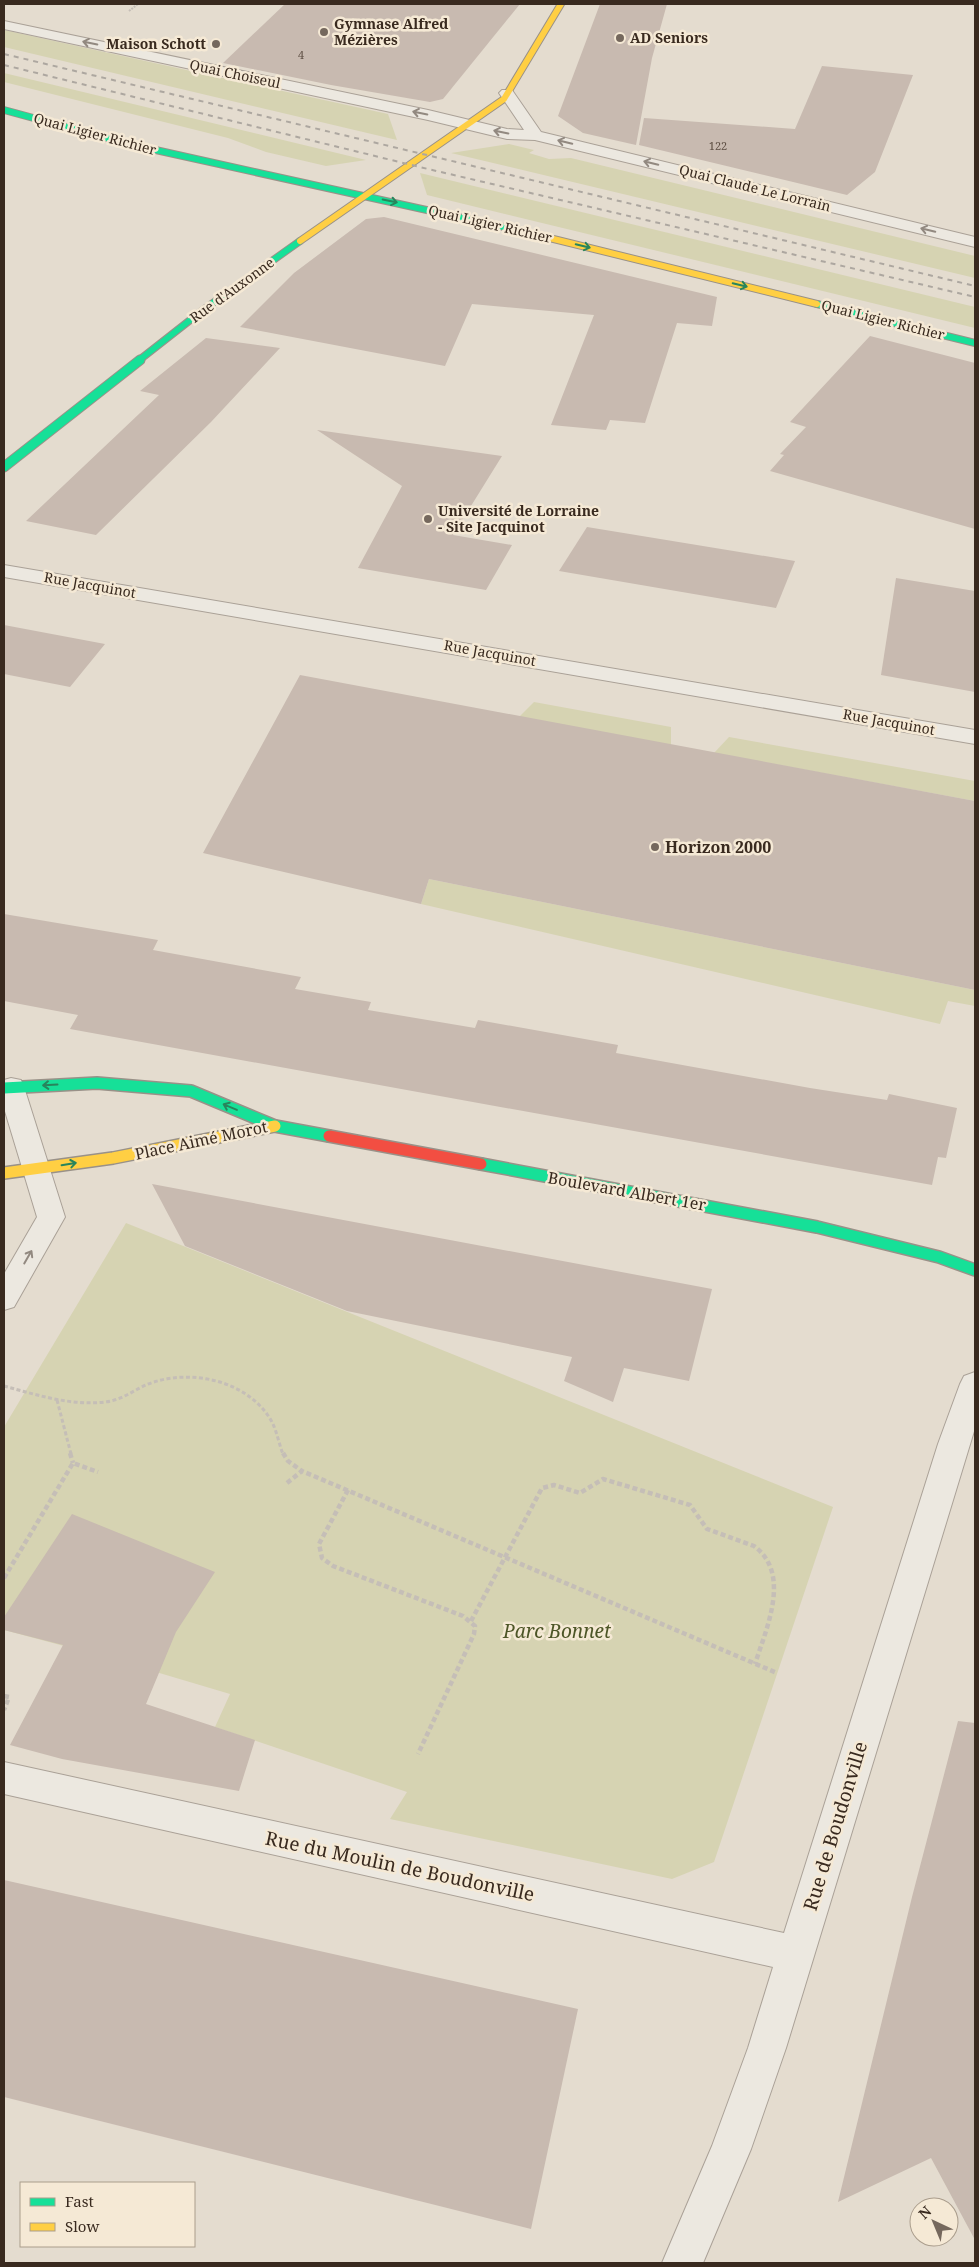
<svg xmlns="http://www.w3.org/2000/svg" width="979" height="2267" font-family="'Noto Serif',serif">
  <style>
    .green { fill: #d6d3b2 }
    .building { fill: #c8bab0 }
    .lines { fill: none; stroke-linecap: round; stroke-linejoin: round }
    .street-casing { stroke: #aaa197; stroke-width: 2 }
    .fast-far2-casing { stroke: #999188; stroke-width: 8 }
    .fast-far1-casing { stroke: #999188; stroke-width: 11 }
    .fast-casing { stroke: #999188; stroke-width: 14 }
    .slow-far1-casing { stroke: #999188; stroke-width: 8 }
    .slow-casing { stroke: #999188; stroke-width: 14 }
    .jam-casing { stroke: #999188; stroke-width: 14 }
    .path-far2 { stroke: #c5beb7; stroke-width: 2; stroke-dasharray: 2 1; stroke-linecap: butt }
    .path-far1 { stroke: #c5beb7; stroke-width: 3; stroke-dasharray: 4 2.5; stroke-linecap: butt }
    .path { stroke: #c5beb7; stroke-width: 4.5; stroke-dasharray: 5 3; stroke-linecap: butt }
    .street { fill: #ece8e0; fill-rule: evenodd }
    .fast-far2 { stroke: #16e098; stroke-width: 6 }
    .fast-far1 { stroke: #16e098; stroke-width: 9 }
    .fast { stroke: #16e098; stroke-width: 11 }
    .slow-far1 { stroke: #ffcf43; stroke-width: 6 }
    .slow { stroke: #ffcf43; stroke-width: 11 }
    .jam { stroke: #f24e42; stroke-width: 11 }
    .rail { stroke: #ada7a0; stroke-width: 2; stroke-dasharray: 5 5; stroke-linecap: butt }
    .oneway { stroke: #928980 }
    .oneway2 { stroke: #28855c }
    .poi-dot { fill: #75685d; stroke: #f5e9d5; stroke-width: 2 }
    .labels { text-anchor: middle; stroke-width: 5; stroke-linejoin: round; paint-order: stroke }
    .far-number-label { font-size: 11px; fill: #5d4e43 }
    .far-poi-label { font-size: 14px; font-weight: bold; fill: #392a1f; stroke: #f5e9d5; text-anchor: start }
    .far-street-label { font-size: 14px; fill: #392a1f; stroke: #f5e9d5 }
    .poi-label { font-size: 16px; font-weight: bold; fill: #392a1f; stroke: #f5e9d5; text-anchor: start }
    .street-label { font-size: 16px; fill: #392a1f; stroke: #f5e9d5 }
    .near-park-label { font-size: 19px; font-style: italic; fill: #4d5527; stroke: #f5e9d5 }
    .near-street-label { font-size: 19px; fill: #392a1f; stroke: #f5e9d5 }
  </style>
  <rect width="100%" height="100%" fill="#e4dccf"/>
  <g class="green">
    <path d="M 4,30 L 388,114 L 397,140 L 4,47 Z"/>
    <path d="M 4,73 L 366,160 L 326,166 L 266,152 L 228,138 L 4,82 Z"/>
    <path d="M 509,144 L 534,150 L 529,153 L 549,159 L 571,158 L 975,256 L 975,278 L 451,153 Z"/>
    <path d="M 420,173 L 975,307 L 975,328 L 427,195 Z"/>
    <path d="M 534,702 L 671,727 L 671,746 L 519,717 Z"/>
    <path d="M 729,737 L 975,781 L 975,801 L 714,753 Z"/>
    <path d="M 429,879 L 975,990 L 975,1006 L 948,1001 L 940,1024 L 421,904 Z"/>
    <path d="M 126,1223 L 833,1507 L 714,1862 L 672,1879 L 390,1819 L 407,1792 L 215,1727 L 230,1694 L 109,1658 L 4,1630 L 4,1427 Z"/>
  </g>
  <g class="building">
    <path d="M 285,4 L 520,4 L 443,99 L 430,102 L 331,85 L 223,63 Z"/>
    <path d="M 600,4 L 667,4 L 652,58 L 636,145 L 583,133 L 558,116 Z"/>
    <path d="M 822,66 L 913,75 L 875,172 L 847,195 L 639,145 L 644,118 L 795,129 Z"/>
    <path d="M 384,217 L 717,297 L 712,326 L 677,323 L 645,423 L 610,420 L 606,430 L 551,425 L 594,315 L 472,304 L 445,366 L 240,327 L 294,273 L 366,219 Z"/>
    <path d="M 870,336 L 975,363 L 975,529 L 770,471 L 784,455 L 780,454 L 806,427 L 790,422 Z"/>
    <path d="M 206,338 L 280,348 L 211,422 L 96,535 L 26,521 L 159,395 L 140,391 Z"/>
    <path d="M 317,430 L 502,456 L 453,535 L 512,545 L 486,590 L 358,568 L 402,486 Z"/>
    <path d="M 587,527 L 795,561 L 776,608 L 559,571 Z"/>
    <path d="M 896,578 L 975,591 L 975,692 L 881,675 Z"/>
    <path d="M 4,625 L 105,644 L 70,687 L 4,674 Z"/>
    <path d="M 300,675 L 975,801 L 975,990 L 429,879 L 421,904 L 203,853 Z"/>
    <path d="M 4,914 L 158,940 L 153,950 L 301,977 L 295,989 L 371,1002 L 368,1010 L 475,1028 L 478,1020 L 618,1045 L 616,1053 L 810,1088 L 887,1100 L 889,1094 L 957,1108 L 946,1158 L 938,1157 L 932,1185 L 70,1029 L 78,1015 L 4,1001 Z"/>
    <path d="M 152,1184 L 712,1289 L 689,1381 L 624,1368 L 613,1402 L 564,1381 L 572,1357 L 347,1311 L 185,1246 Z"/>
    <path d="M 72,1514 L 215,1572 L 176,1632 L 146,1704 L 255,1740 L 239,1791 L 62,1759 L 10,1745 L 63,1645 L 4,1630 L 4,1617 Z"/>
    <path d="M 958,1721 L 975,1723 L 975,2240 L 931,2158 L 838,2202 L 912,1897 Z"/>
    <path d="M 4,1880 L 578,2009 L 531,2229 L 4,2097 Z"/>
  </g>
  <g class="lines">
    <g class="street-casing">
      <g id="street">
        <path d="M 4,21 L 428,110 L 507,129 L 524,130 L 499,93 L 502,90 L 512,90 L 541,132 L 975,237 L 975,247 L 535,140 L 507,139 L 428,120 L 4,29 Z"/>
        <path d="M 4,565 L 975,730 L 975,744 L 4,577 Z"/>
        <path d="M 11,1078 L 21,1080 L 24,1087 L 65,1217 L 14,1307 L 4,1310 L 4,1274 L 37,1217 L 4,1108 L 4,1080 Z"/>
        <path d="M 975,1372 L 975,1428 L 786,2048 L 751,2149 L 703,2263 L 662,2263 L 712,2146 L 748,2048 L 773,1967 L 4,1794 L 4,1762 L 784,1933 L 938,1444 L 960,1384 L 964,1376 Z"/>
      </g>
    </g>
    <g class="fast-far2-casing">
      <g id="fast-far2">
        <path d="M 4,110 L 133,145 L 517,230"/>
        <path d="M 817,304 L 975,343"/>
        <path d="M 138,361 L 203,310 L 300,241"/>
      </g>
    </g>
    <g class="fast-far1-casing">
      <path id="fast-far1" d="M 4,467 L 140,360"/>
    </g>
    <g class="fast-casing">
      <g id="fast">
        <path d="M 4,1088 L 97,1083 L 191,1091 L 275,1126 L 329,1136"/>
        <path d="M 481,1164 L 817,1227 L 939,1257 L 975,1270"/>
      </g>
    </g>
    <g class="slow-far1-casing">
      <g id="slow-far1">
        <path d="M 517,230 L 817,304"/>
        <path d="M 300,241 L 504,99 L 561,4"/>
      </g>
    </g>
    <g class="slow-casing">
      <path id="slow" d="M 4,1173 L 113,1158 L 275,1126"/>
    </g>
    <g class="jam-casing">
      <path id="jam" d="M 329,1136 L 481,1164"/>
    </g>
    <path class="path-far2" d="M 129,11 L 138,4"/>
    <g class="path-far1">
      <path d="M 4,1386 C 37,1395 71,1406 105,1402 C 124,1400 137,1387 154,1382 C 195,1369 250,1382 272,1422 C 277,1432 279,1444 283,1454"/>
      <path d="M 57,1400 L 71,1454"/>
    </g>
    <g class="path">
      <path d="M 70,1453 L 73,1463"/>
      <path d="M 283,1453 L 288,1461 L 302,1471"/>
      <path d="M 287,1483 L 302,1471 L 777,1673"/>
      <path d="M 348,1490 L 319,1544 L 322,1558 L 333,1566 L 463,1616 L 475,1626 L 474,1634 L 418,1754"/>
      <path d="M 4,1578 L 73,1463 L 98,1472"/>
      <path d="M 471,1621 L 542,1488 L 554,1485 L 580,1493 L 603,1479 L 690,1505 L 707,1529 L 754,1546 C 792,1574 766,1629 755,1664"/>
      <path d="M 4,1696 L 9,1697 L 4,1710"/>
    </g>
    <use href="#street" class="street"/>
    <use href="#fast-far2" class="fast-far2"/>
    <use href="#fast-far1" class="fast-far1"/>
    <use href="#fast" class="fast"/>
    <use href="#slow-far1" class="slow-far1"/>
    <use href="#slow" class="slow"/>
    <use href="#jam" class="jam"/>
    <g class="rail">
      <path d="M 4,54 L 975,286"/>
      <path d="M 4,65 L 428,169 L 975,297"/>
    </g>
  </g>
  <defs><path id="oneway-shaft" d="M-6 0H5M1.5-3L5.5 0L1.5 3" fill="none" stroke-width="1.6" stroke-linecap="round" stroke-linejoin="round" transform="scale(1.25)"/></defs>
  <g class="oneway">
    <use href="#oneway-shaft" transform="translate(90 43) rotate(-168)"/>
    <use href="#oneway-shaft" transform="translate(420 113) rotate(-168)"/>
    <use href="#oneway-shaft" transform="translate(501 132) rotate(-168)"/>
    <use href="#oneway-shaft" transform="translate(565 142) rotate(-166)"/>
    <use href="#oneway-shaft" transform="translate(651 163) rotate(-166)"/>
    <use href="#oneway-shaft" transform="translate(928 230) rotate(-166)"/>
    <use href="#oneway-shaft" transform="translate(28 1257) rotate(-60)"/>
  </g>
  <g class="oneway2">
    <use href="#oneway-shaft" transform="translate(390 201) rotate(12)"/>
    <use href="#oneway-shaft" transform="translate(583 246) rotate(14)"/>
    <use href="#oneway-shaft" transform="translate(740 285) rotate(14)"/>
    <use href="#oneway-shaft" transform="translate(50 1085) rotate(177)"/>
    <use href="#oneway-shaft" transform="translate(230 1107) rotate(-157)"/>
    <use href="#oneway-shaft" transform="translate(69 1164) rotate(-9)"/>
  </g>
  <g class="poi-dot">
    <circle cx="324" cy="32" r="5"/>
    <circle cx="620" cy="38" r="5"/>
    <circle cx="216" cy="44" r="5"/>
    <circle cx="428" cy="519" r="5"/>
    <circle cx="655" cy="847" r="5"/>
  </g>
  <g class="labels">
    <g class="far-number-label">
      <text x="301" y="59">4</text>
      <text x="718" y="150">122</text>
    </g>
    <g class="far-poi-label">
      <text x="334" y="29">Gymnase Alfred<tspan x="334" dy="16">Mézières</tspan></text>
      <text x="630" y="43">AD Seniors</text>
      <text x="206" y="49" text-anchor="end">Maison Schott</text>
      <text x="438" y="516">Université de Lorraine<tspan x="438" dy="16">- Site Jacquinot</tspan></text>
    </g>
    <g class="far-street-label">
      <text transform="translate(235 74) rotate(12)" y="5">Quai Choiseul</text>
      <text transform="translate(95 134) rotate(15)" y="5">Quai Ligier Richier</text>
      <text transform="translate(755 188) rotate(14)" y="5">Quai Claude Le Lorrain</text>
      <text transform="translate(490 224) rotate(13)" y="5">Quai Ligier Richier</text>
      <text transform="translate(232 290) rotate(-36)" y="5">Rue d'Auxonne</text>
      <text transform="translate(883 320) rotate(14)" y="5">Quai Ligier Richier</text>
      <text transform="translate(90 585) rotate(10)" y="5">Rue Jacquinot</text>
      <text transform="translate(490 653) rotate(10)" y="5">Rue Jacquinot</text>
      <text transform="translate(889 722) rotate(10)" y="5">Rue Jacquinot</text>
    </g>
    <g class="poi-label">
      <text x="665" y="853">Horizon 2000</text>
    </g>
    <g class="street-label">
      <text transform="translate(201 1140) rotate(-12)" y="6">Place Aimé Morot</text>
      <text transform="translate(627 1191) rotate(10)" y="6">Boulevard Albert 1er</text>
    </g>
    <g class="near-park-label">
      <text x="557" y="1638">Parc Bonnet</text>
    </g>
    <g class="near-street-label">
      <text transform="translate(835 1826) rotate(-73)" y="7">Rue de Boudonville</text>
      <text transform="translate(400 1866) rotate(12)" y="7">Rue du Moulin de Boudonville</text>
    </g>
  </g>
  <rect width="979" height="2267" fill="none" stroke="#392a1f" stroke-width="10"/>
  <rect x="20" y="2182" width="175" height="65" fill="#f5e9d5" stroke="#aa9d8c"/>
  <rect x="30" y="2198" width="25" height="8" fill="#16e098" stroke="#aa9d8c"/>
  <text x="65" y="2207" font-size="15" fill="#392a1f">Fast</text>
  <rect x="30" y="2223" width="25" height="8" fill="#ffcf43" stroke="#aa9d8c"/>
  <text x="65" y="2232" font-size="15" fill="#392a1f">Slow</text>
  <g transform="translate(934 2222) rotate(316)"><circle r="24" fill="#f5e9d5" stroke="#aa9d8c"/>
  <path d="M0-4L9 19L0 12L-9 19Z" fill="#75685d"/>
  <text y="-8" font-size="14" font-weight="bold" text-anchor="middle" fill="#392a1f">N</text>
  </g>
</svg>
